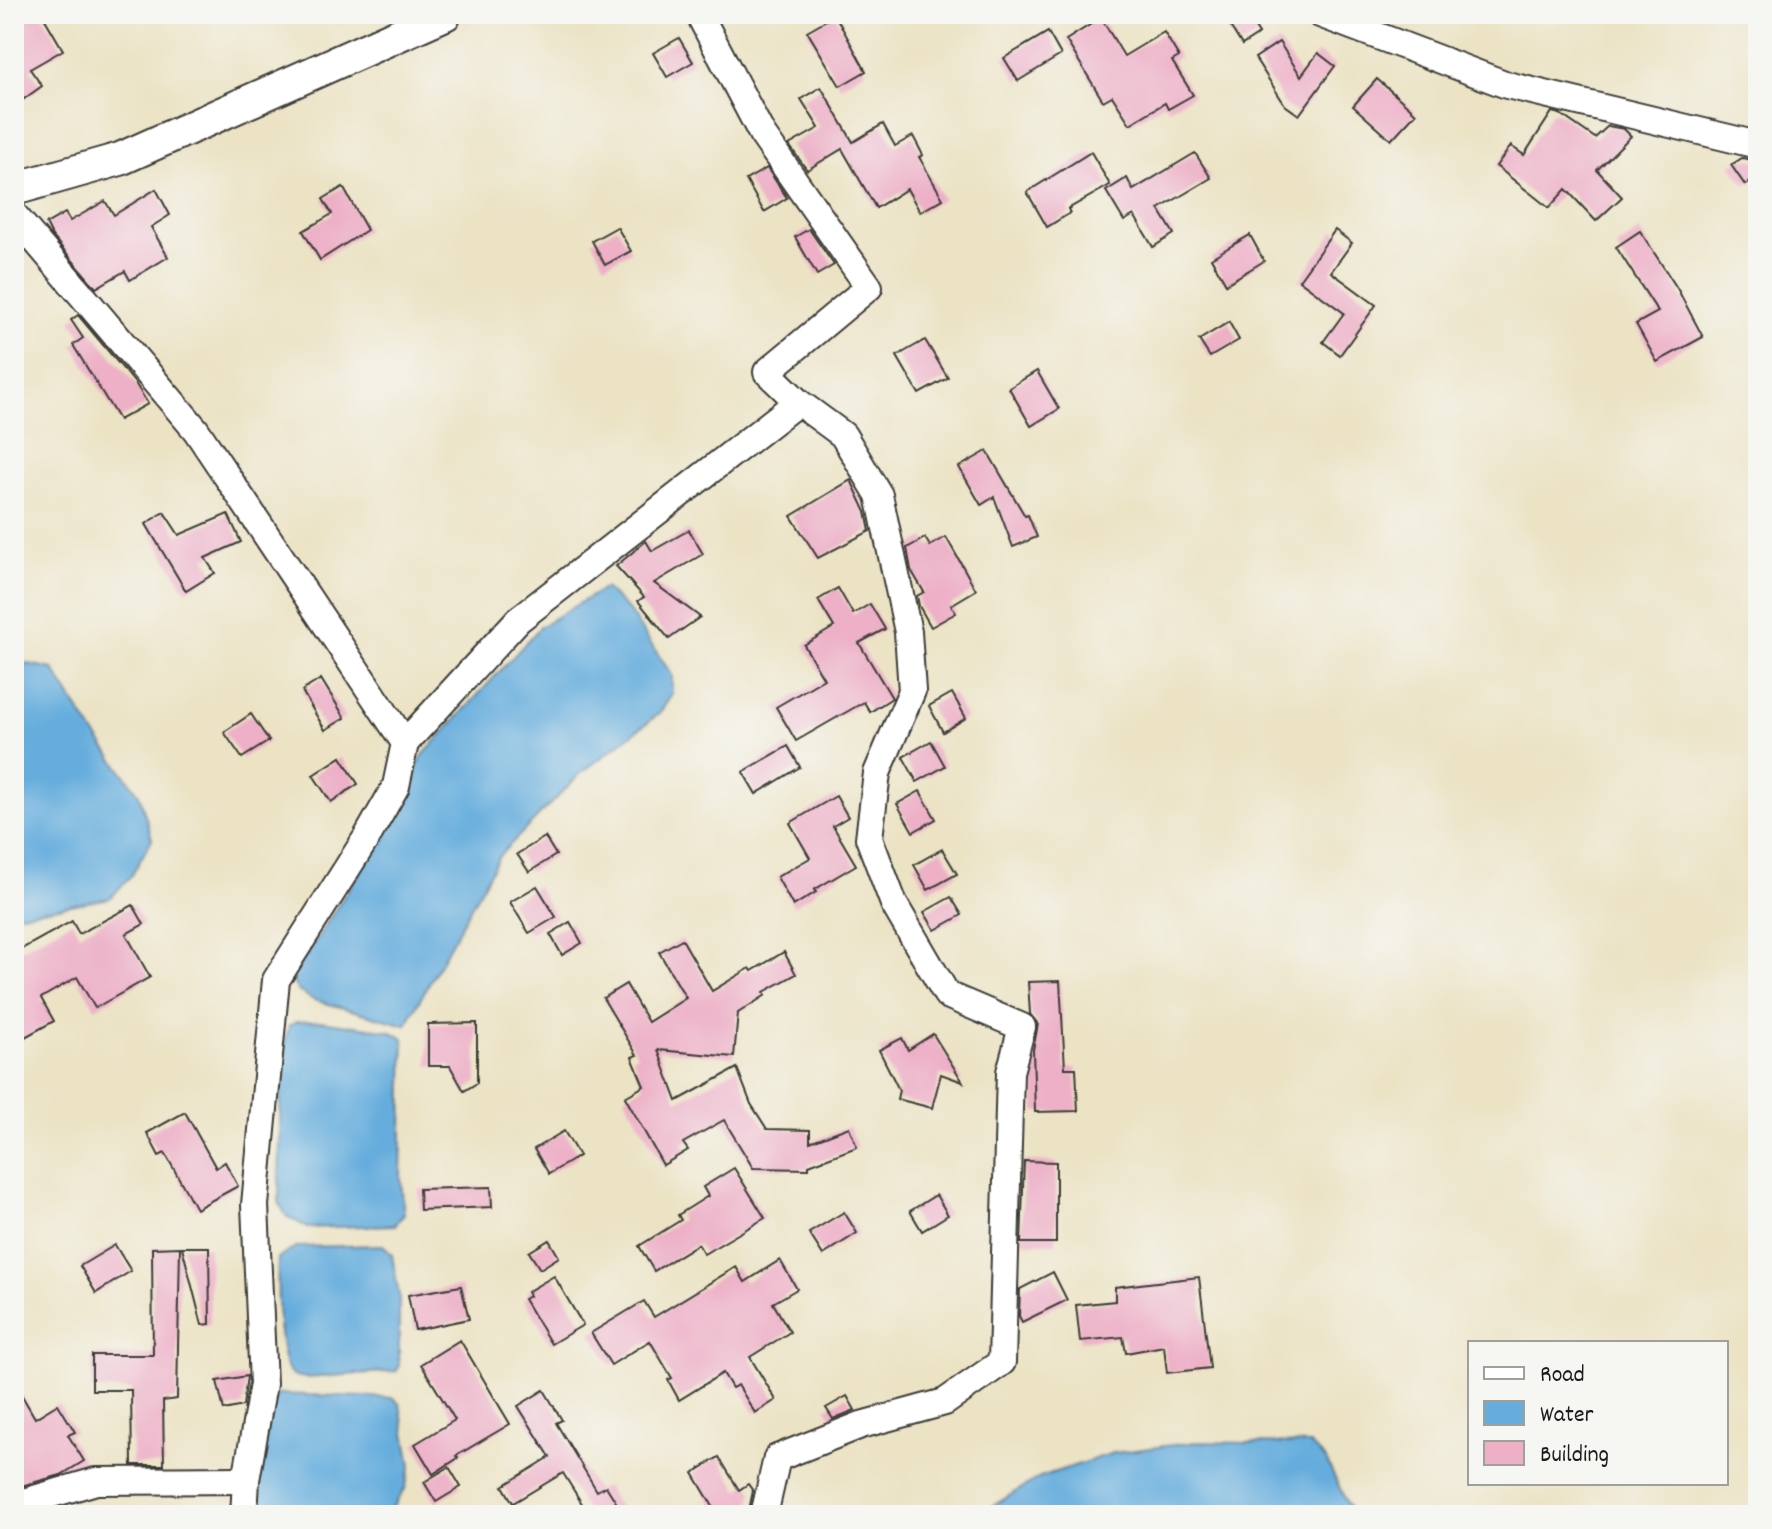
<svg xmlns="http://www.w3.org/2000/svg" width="1772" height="1529" font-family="Dekko,sans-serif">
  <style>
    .water { fill: #66addd; stroke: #41647c; stroke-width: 2 }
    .building { fill: #edb0c7 }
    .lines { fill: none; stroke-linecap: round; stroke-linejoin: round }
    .minor-casing { stroke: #3b3a35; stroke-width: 30 }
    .major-casing { stroke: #3b3a35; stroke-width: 36 }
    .minor { stroke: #fff; stroke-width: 26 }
    .major { stroke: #fff; stroke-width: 32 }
  </style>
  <rect width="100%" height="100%" fill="#f6f6f2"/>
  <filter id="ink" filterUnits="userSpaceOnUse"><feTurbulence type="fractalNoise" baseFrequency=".0125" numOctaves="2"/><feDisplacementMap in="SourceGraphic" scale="16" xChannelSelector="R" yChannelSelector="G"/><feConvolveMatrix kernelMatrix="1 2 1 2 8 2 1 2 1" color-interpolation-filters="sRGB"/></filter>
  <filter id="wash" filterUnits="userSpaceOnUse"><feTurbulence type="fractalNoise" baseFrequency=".006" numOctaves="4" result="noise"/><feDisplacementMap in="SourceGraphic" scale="32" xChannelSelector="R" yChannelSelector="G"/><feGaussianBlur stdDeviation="1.8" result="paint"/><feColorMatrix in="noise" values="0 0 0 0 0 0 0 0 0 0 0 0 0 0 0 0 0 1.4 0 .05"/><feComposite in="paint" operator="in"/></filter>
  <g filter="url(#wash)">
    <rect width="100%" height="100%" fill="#ece3c5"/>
    <g class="water">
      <path d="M 605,588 L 628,610 L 672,675 L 672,694 L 660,713 L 580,774 L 499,856 L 406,1025 L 314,1000 L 298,991 L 291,979 L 381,838 L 423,755 L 541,626 Z"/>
      <path d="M 14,661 L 53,669 L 89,726 L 139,794 L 152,839 L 132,875 L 110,898 L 14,915 Z"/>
      <path d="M 321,1021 L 390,1031 L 404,1039 L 401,1178 L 404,1214 L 395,1225 L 308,1228 L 286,1216 L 279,1202 L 281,1059 L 289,1026 L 296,1022 Z"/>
      <path d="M 383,1245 L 392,1255 L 399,1296 L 399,1365 L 397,1371 L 306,1378 C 300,1377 293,1377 289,1371 C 277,1353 277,1281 278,1258 L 297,1247 Z"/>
      <path d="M 279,1394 L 394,1398 L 400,1405 L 411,1465 L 405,1489 L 388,1515 L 254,1515 L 270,1404 Z"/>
      <path d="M 1195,1442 L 1310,1444 L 1326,1460 L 1353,1515 L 978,1515 L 1040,1477 L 1113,1453 Z"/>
    </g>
    <g id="blocks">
      <g class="building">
        <path d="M 33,14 L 42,14 L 63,50 L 30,69 L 42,86 L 14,106 L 14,25 Z"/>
        <path d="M 835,15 L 866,71 L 840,86 L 807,31 Z"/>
        <path d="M 1247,15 L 1259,34 L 1242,45 L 1230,26 Z"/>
        <path d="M 1101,18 L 1124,56 L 1164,32 L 1179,57 L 1172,61 L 1193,95 L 1168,109 L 1165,103 L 1130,124 L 1112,96 L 1103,101 L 1066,40 Z"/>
        <path d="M 1048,32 L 1061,55 L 1018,81 L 1004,58 Z"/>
        <path d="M 679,38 L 693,62 L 667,77 L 653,53 Z"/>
        <path d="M 1279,42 L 1301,76 L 1318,53 L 1335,66 L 1299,115 L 1285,105 L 1255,58 Z"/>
        <path d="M 1377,79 L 1416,113 L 1391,140 L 1353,106 Z"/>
        <path d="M 821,87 L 853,142 L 883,124 L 895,146 L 913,136 L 923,155 L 919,157 L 943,199 L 920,212 L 907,189 L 876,208 L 842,149 L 807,170 L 789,145 L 819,128 L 801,99 Z"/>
        <path d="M 1552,112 L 1560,114 L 1595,138 L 1608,126 L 1624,129 L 1631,136 L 1597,170 L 1622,197 L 1596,221 L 1566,189 L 1549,208 L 1496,166 L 1511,146 L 1524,155 Z"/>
        <path d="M 1091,152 L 1110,185 L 1068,209 L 1070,213 L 1047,227 L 1027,192 Z"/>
        <path d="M 1195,153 L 1211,178 L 1159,209 L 1174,234 L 1153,247 L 1134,215 L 1124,221 L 1106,191 L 1127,178 L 1133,190 Z"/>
        <path d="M 1742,158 L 1758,161 L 1758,176 L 1745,185 L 1731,165 Z"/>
        <path d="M 767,168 L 787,198 L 764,212 L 746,180 Z"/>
        <path d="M 343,187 L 367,230 L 320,260 L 303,231 L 332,214 L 323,199 Z"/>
        <path d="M 156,189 L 170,215 L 151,227 L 168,257 L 130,280 L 125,271 L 96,288 L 52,236 L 46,224 L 65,213 L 70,221 L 105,201 L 114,215 Z"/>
        <path d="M 617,227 L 631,251 L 605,265 L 592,241 Z"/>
        <path d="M 809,229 L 834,265 L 817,275 L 795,237 Z"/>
        <path d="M 1335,230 L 1352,243 L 1331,272 L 1376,305 L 1340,355 L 1323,342 L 1344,313 L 1299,280 Z"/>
        <path d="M 1640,231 L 1677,288 L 1703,337 L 1657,362 L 1636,324 L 1658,312 L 1616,247 Z"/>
        <path d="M 1250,235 L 1264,261 L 1226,284 L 1211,258 Z"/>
        <path d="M 78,315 L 135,383 L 148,404 L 119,420 L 73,345 L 83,338 L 71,320 Z"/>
        <path d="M 1229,322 L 1239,340 L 1210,357 L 1199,340 Z"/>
        <path d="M 925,340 L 948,378 L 919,394 L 897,356 Z"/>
        <path d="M 1037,371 L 1059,409 L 1031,426 L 1009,388 Z"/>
        <path d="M 987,451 L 1025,516 L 1028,515 L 1037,537 L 1013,547 L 994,497 L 981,505 L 959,467 Z"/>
        <path d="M 851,480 L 866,512 L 870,531 L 818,558 L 791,516 Z"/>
        <path d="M 164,512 L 179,535 L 228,514 L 241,542 L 205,558 L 215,573 L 186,591 L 146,524 Z"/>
        <path d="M 689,530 L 703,554 L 654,583 L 700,617 L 669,639 L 638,601 L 644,597 L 616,566 L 646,541 L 652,551 Z"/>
        <path d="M 946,537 L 976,590 L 951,605 L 956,613 L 931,627 L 919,606 L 917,596 L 924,592 L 911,570 L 907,548 L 925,538 L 930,546 Z"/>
        <path d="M 838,588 L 853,614 L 870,604 L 885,629 L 859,643 L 892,698 L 870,712 L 864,702 L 796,741 L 776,707 L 824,679 L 804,645 L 834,627 L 818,600 Z"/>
        <path d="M 321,679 L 345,718 L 325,730 L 302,691 Z"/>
        <path d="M 952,693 L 966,718 L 943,732 L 929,706 Z"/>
        <path d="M 251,714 L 269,741 L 242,758 L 224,732 Z"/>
        <path d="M 931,741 L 945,766 L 917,782 L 903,757 Z"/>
        <path d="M 788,746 L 800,767 L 756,794 L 743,772 Z"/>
        <path d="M 341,757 L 358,784 L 331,802 L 313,775 Z"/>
        <path d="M 920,791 L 936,819 L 913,832 L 897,804 Z"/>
        <path d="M 836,796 L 848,817 L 833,826 L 856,865 L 814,890 L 816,892 L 793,906 L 777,877 L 810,858 L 790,823 Z"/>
        <path d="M 545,837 L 556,855 L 529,872 L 517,854 Z"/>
        <path d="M 942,849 L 957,874 L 928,890 L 914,865 Z"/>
        <path d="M 537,886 L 556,917 L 529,933 L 510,902 Z"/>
        <path d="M 951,897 L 962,915 L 935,930 L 924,912 Z"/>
        <path d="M 133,905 L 144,924 L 126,934 L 150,977 L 95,1008 L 77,977 L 41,998 L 54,1021 L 14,1043 L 14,953 L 72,921 L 79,934 Z"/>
        <path d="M 570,922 L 582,943 L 562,955 L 550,934 Z"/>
        <path d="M 682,939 L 712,991 L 750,968 L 752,971 L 784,952 L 796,974 L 764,992 L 766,995 L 738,1013 L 734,1057 L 658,1050 L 677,1101 L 737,1068 L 751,1104 L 767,1129 L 810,1130 L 810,1142 L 849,1127 L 857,1147 L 809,1165 L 809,1169 L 753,1168 L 724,1120 L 683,1143 L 688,1150 L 663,1165 L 625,1097 L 644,1086 L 632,1057 L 637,1055 L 603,998 L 626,984 L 648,1022 L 686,998 L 659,952 Z"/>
        <path d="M 1060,981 L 1065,1068 L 1076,1068 L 1078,1111 L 1035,1112 L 1033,1050 L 1038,1024 L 1030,1014 L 1028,982 Z"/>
        <path d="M 477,1023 L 477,1083 L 464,1091 L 450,1066 L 428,1066 L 428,1024 Z"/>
        <path d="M 933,1034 L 963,1082 L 941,1074 L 932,1108 L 897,1099 L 899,1090 L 879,1050 L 902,1038 L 908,1050 Z"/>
        <path d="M 185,1112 L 216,1168 L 225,1162 L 238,1186 L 196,1209 L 165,1153 L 159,1156 L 147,1133 Z"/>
        <path d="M 564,1131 L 579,1156 L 549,1174 L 534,1149 Z"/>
        <path d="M 1024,1161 L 1056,1162 L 1056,1243 L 1021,1243 Z"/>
        <path d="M 734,1168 L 765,1218 L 704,1254 L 698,1244 L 654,1271 L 639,1246 L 681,1220 L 678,1215 L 708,1196 L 703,1187 Z"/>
        <path d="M 491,1187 L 492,1207 L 420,1210 L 419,1189 Z"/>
        <path d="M 936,1195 L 948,1215 L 922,1231 L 910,1211 Z"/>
        <path d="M 844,1212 L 857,1233 L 823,1255 L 809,1233 Z"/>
        <path d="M 549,1240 L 559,1257 L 540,1269 L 529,1252 Z"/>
        <path d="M 115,1245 L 131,1271 L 96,1293 L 80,1266 Z"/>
        <path d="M 180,1247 L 177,1399 L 163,1401 L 164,1465 L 132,1465 L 131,1390 L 92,1390 L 92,1355 L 153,1355 L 152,1248 Z"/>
        <path d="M 182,1247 L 209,1247 L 210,1324 L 202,1325 Z"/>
        <path d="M 780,1260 L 797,1289 L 773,1303 L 790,1332 L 750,1357 L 776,1400 L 755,1413 L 738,1385 L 732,1388 L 723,1373 L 679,1400 L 668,1380 L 672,1378 L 650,1341 L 611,1365 L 591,1333 L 644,1301 L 654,1317 L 736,1267 L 745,1282 Z"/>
        <path d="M 1053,1272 L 1067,1300 L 1022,1322 L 1019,1316 L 1020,1289 Z"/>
        <path d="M 554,1276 L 583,1325 L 551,1344 L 524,1299 L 529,1296 L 527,1292 Z"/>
        <path d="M 1199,1277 L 1210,1368 L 1167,1373 L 1164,1346 L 1126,1353 L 1123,1337 L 1080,1341 L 1076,1305 L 1115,1301 L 1115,1287 Z"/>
        <path d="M 461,1286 L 469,1319 L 415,1330 L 408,1295 Z"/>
        <path d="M 460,1340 L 510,1424 L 456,1456 L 458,1458 L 433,1474 L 415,1444 L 455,1420 L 421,1364 Z"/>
        <path d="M 247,1376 L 243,1406 L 224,1410 L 217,1381 Z"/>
        <path d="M 14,1382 L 35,1418 L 58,1404 L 75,1432 L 68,1435 L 84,1461 L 61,1475 L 14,1488 Z"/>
        <path d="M 544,1390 L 562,1420 L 556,1423 L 597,1491 L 606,1486 L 624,1515 L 589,1515 L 563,1473 L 513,1503 L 503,1486 L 550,1457 L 518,1406 Z"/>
        <path d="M 847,1396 L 855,1410 L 833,1419 L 826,1408 Z"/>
        <path d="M 719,1457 L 739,1490 L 748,1484 L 753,1491 L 748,1515 L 718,1515 L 693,1473 Z"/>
        <path d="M 449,1467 L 461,1487 L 436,1502 L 424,1482 Z"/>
      </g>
    </g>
  </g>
  <g filter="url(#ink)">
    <use href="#blocks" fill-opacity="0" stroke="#3b3a35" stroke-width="2"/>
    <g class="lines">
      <g class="minor-casing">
        <g id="minor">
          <path d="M 1320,14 L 1507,85 L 1758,145"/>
          <path d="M 14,215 L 196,430 L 405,743 L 396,786 L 367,837 L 276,980 L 255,1205 L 263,1384 L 246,1480 L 244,1515"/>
          <path d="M 405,743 L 518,620 L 798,402 L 767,372 L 869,287 L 762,134 L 699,14"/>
          <path d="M 14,1505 L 96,1481 L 246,1480"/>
          <path d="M 764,1515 L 777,1458 L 861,1425 L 945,1402 L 1002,1362 L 1010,1072 L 1022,1027 L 947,995 L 894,904 L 869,838 L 877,773 L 912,691 L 908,632 L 879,495 L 843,435 L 798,402"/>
        </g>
      </g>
      <g class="major-casing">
        <path id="major" d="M 14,189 L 120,159 L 445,14"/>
      </g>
      <use href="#minor" class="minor"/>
      <use href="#major" class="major"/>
    </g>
  </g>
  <rect width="1772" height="1529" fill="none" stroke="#f6f6f2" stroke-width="48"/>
  <rect x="1468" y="1341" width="260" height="144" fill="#f6f6f2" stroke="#9f9f9c" stroke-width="2"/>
  <rect x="1484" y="1367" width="40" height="12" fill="#ffffff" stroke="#9f9f9c" stroke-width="2"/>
  <text x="1540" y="1381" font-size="24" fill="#1c1c1c">Road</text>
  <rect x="1484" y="1401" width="40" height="24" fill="#66addd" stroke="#9f9f9c" stroke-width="2"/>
  <text x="1540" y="1421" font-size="24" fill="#1c1c1c">Water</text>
  <rect x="1484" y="1441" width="40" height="24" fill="#edb0c7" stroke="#9f9f9c" stroke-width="2"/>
  <text x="1540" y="1461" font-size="24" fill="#1c1c1c">Building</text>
</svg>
